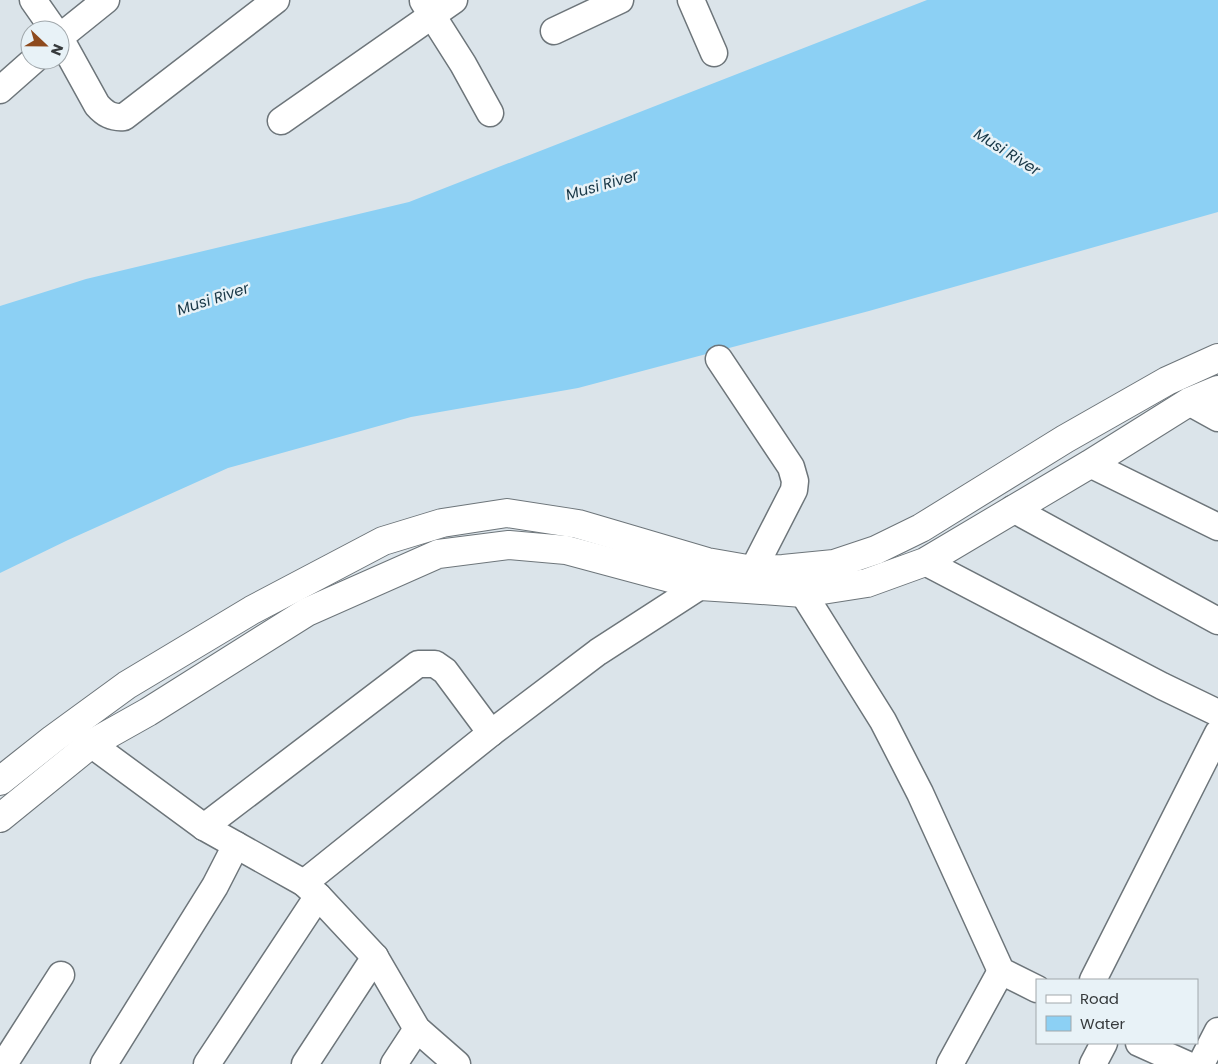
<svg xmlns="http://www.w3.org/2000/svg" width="1218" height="1064" font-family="Poppins,sans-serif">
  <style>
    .water { fill: #8cd0f4 }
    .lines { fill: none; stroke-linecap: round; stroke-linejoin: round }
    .street-casing { stroke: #6d757a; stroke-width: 29 }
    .secondary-casing { stroke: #6d757a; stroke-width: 30 }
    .street { stroke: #fff; stroke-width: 26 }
    .secondary { stroke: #fff; stroke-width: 28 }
    .labels { text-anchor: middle; stroke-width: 5; stroke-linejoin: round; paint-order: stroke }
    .water-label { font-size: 15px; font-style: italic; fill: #183746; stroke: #e8f2f7 }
  </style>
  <rect width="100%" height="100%" fill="#dbe4ea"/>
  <path class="water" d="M 927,0 L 1218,0 L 1218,212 L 869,311 L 578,388 L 411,417 L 228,468 L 68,540 L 0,573 L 0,306 L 86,279 L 409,202 Z"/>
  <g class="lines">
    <g class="street-casing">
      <g id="street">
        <path d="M 33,0 L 54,30"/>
        <path d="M 691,0 L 714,53"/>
        <path d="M 423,1 L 463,64 L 490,113"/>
        <path d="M 554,31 L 620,0"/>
        <path d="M 60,37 L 106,0"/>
        <path d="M 60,38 L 97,105 C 105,114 112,118 124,117 L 276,0"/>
        <path d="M 0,90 L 34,60"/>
        <path d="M 281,121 L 454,0"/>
        <path d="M 719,359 L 791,467 L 795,481 L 794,490 L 753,570 L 747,588"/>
        <path d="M 1189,402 L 1218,418"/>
        <path d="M 1090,464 L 1218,527"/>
        <path d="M 1013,509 L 1218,621"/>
        <path d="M 925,562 L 1162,686 L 1218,713"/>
        <path d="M 803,593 L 883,721 L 920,793 L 1001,971 L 1037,989"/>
        <path d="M 91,744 L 204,827 L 304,883 L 318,896 L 375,957 L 417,1029 L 457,1064"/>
        <path d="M 204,827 L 418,664 L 435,664 L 445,671 L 491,733"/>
        <path d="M 304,883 L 491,733 L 598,652 L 700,586"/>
        <path d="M 1093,980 L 1218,733"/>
        <path d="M 1139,1043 L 1186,1064"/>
        <path d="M 4,1064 L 61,975"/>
        <path d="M 104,1064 L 215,886 L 236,845"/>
        <path d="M 207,1064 L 318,896"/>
        <path d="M 305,1064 L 375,957"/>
        <path d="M 394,1064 L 417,1029"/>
        <path d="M 950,1064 L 1001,971"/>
        <path d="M 1093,1064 L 1104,1043"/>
        <path d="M 1201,1064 L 1218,1031"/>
      </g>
    </g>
    <g class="secondary-casing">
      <g id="secondary">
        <path d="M 0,781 L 53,739 L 127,685 L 252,610 L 383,541 L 442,523 L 507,513 L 578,524 L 707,562 L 753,570 L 783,569 L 834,564 L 876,550 L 921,528 L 1065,439 L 1167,381 L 1218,358"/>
        <path d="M 0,818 L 91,744 L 148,712 L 307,612 L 438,554 L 509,545 L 566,550 L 700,586 L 747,589 L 803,593 L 867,583 L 925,562 L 1090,464 L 1189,402 L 1218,390"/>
      </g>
    </g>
    <use href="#street" class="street"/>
    <use href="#secondary" class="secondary"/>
  </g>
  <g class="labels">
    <g class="water-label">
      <text transform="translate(1007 152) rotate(32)" y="5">Musi River</text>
      <text transform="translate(602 185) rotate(-16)" y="5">Musi River</text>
      <text transform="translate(213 299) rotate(-18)" y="5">Musi River</text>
    </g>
  </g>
  <rect x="1036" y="979" width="162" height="65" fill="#e8f2f7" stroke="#a1a8ac"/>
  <rect x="1046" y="995" width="25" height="8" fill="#ffffff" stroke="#a1a8ac"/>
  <text x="1080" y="1004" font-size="15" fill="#363a3c">Road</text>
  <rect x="1046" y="1016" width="25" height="15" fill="#8cd0f4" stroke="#a1a8ac"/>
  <text x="1080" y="1029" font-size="15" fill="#363a3c">Water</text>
  <g transform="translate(45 45) rotate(112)"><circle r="24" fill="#e8f2f7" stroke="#a1a8ac"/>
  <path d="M0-4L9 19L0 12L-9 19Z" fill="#8e4a1d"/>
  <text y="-8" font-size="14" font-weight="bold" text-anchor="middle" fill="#363a3c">N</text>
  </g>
</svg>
